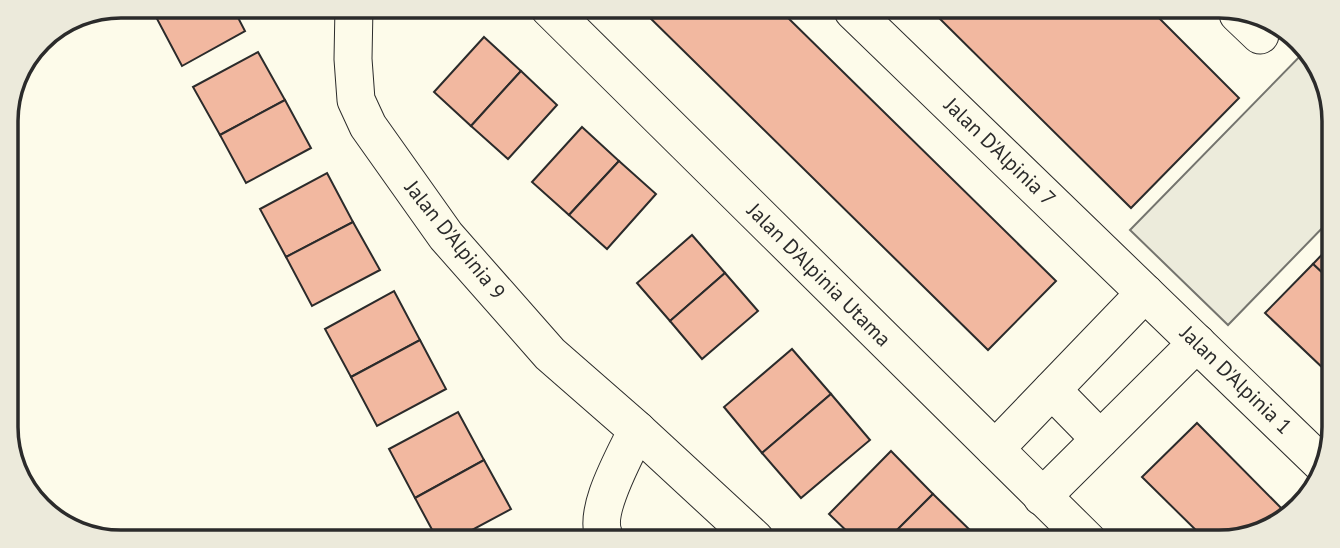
<svg xmlns="http://www.w3.org/2000/svg" width="1340" height="548" font-family="'PT Sans',sans-serif">
  <style>
    .green { fill: #ecebdb; stroke: #74746e; stroke-width: 2 }
    .building { fill: #f2b8a0; stroke: #2b2b2b; stroke-width: 2 }
    .lines { fill: none; stroke-linecap: round; stroke-linejoin: round }
    .minor-casing { stroke: #2b2b2b; stroke-width: 39 }
    .minor { stroke: #fdfbea; stroke-width: 37 }
    .labels { text-anchor: middle; stroke-width: 5; stroke-linejoin: round; paint-order: stroke }
    .street-label { font-size: 21px; fill: #2b2b2b; stroke: #fdfbea }
    .rim { fill: none; stroke: #2b2b2b; stroke-width: 3.5 }
  </style>
  <rect width="100%" height="100%" fill="#fdfbea"/>
  <path class="green" d="M 1308,48 L 1311,50 L 1334,105 L 1331,219 L 1228,325 L 1130,230 Z"/>
  <g class="building">
    <path d="M 149,5 L 177,6 L 156,17 Z"/>
    <path d="M 177,6 L 232,6 L 245,31 L 182,66 L 156,17 Z"/>
    <path d="M 641,9 L 780,10 L 1056,281 L 988,350 Z"/>
    <path d="M 932,11 L 1154,13 L 1239,98 L 1131,208 Z"/>
    <path d="M 484,37 L 521,71 L 471,126 L 434,92 Z"/>
    <path d="M 258,52 L 285,100 L 220,135 L 193,87 Z"/>
    <path d="M 521,71 L 557,105 L 508,159 L 471,126 Z"/>
    <path d="M 285,100 L 311,148 L 246,183 L 220,135 Z"/>
    <path d="M 582,127 L 619,161 L 569,215 L 532,182 Z"/>
    <path d="M 619,161 L 656,194 L 607,249 L 569,215 Z"/>
    <path d="M 327,173 L 353,222 L 286,257 L 260,209 Z"/>
    <path d="M 353,222 L 380,270 L 312,306 L 286,257 Z"/>
    <path d="M 692,235 L 725,273 L 670,321 L 637,283 Z"/>
    <path d="M 1331,245 L 1330,280 L 1313,264 Z"/>
    <path d="M 1313,264 L 1330,280 L 1328,369 L 1326,371 L 1265,313 Z"/>
    <path d="M 725,273 L 758,311 L 702,359 L 670,321 Z"/>
    <path d="M 394,291 L 420,340 L 351,377 L 325,329 Z"/>
    <path d="M 420,340 L 446,389 L 377,426 L 351,377 Z"/>
    <path d="M 792,349 L 831,394 L 762,453 L 724,407 Z"/>
    <path d="M 831,394 L 870,440 L 801,498 L 762,453 Z"/>
    <path d="M 458,412 L 484,460 L 415,498 L 389,449 Z"/>
    <path d="M 1197,423 L 1291,518 L 1289,519 L 1227,543 L 1208,542 L 1142,477 Z"/>
    <path d="M 891,451 L 933,494 L 887,540 L 856,540 L 829,514 Z"/>
    <path d="M 484,460 L 511,509 L 459,537 L 436,537 L 415,498 Z"/>
    <path d="M 933,494 L 976,536 L 971,541 L 887,540 Z"/>
  </g>
  <g class="lines">
    <g class="minor-casing">
      <g id="minor">
        <path d="M 354,7 L 353,59 L 356,100 L 368,126 L 446,236 L 550,354 L 637,430"/>
        <path d="M 549,8 L 1089,542"/>
        <path d="M 853,11 L 1326,468"/>
        <path d="M 1238,14 L 1260,35"/>
        <path d="M 1052,390 L 1100,439"/>
        <path d="M 995,449 L 1145,293"/>
        <path d="M 1042,497 L 1197,343"/>
        <path d="M 605,538 C 591,513 626,454 637,430 L 755,539"/>
      </g>
    </g>
    <use href="#minor" class="minor"/>
  </g>
  <g class="labels">
    <g class="street-label">
      <text transform="translate(1000 152) rotate(44)" y="7">Jalan D'Alpinia 7</text>
      <text transform="translate(455 240) rotate(51)" y="7">Jalan D'Alpinia 9</text>
      <text transform="translate(819 275) rotate(45)" y="7">Jalan D'Alpinia Utama</text>
      <text transform="translate(1236 380) rotate(44)" y="7">Jalan D'Alpinia 1</text>
    </g>
  </g>
  <path d="M0 0H1340V548H0ZM121 18H1219A103 103 0 0 1 1322 121V427A103 103 0 0 1 1219 530H121A103 103 0 0 1 18 427V121A103 103 0 0 1 121 18Z" fill="#eceadb" fill-rule="evenodd"/>
  <path class="rim" d="M121 18H1219A103 103 0 0 1 1322 121V427A103 103 0 0 1 1219 530H121A103 103 0 0 1 18 427V121A103 103 0 0 1 121 18Z"/>
</svg>
